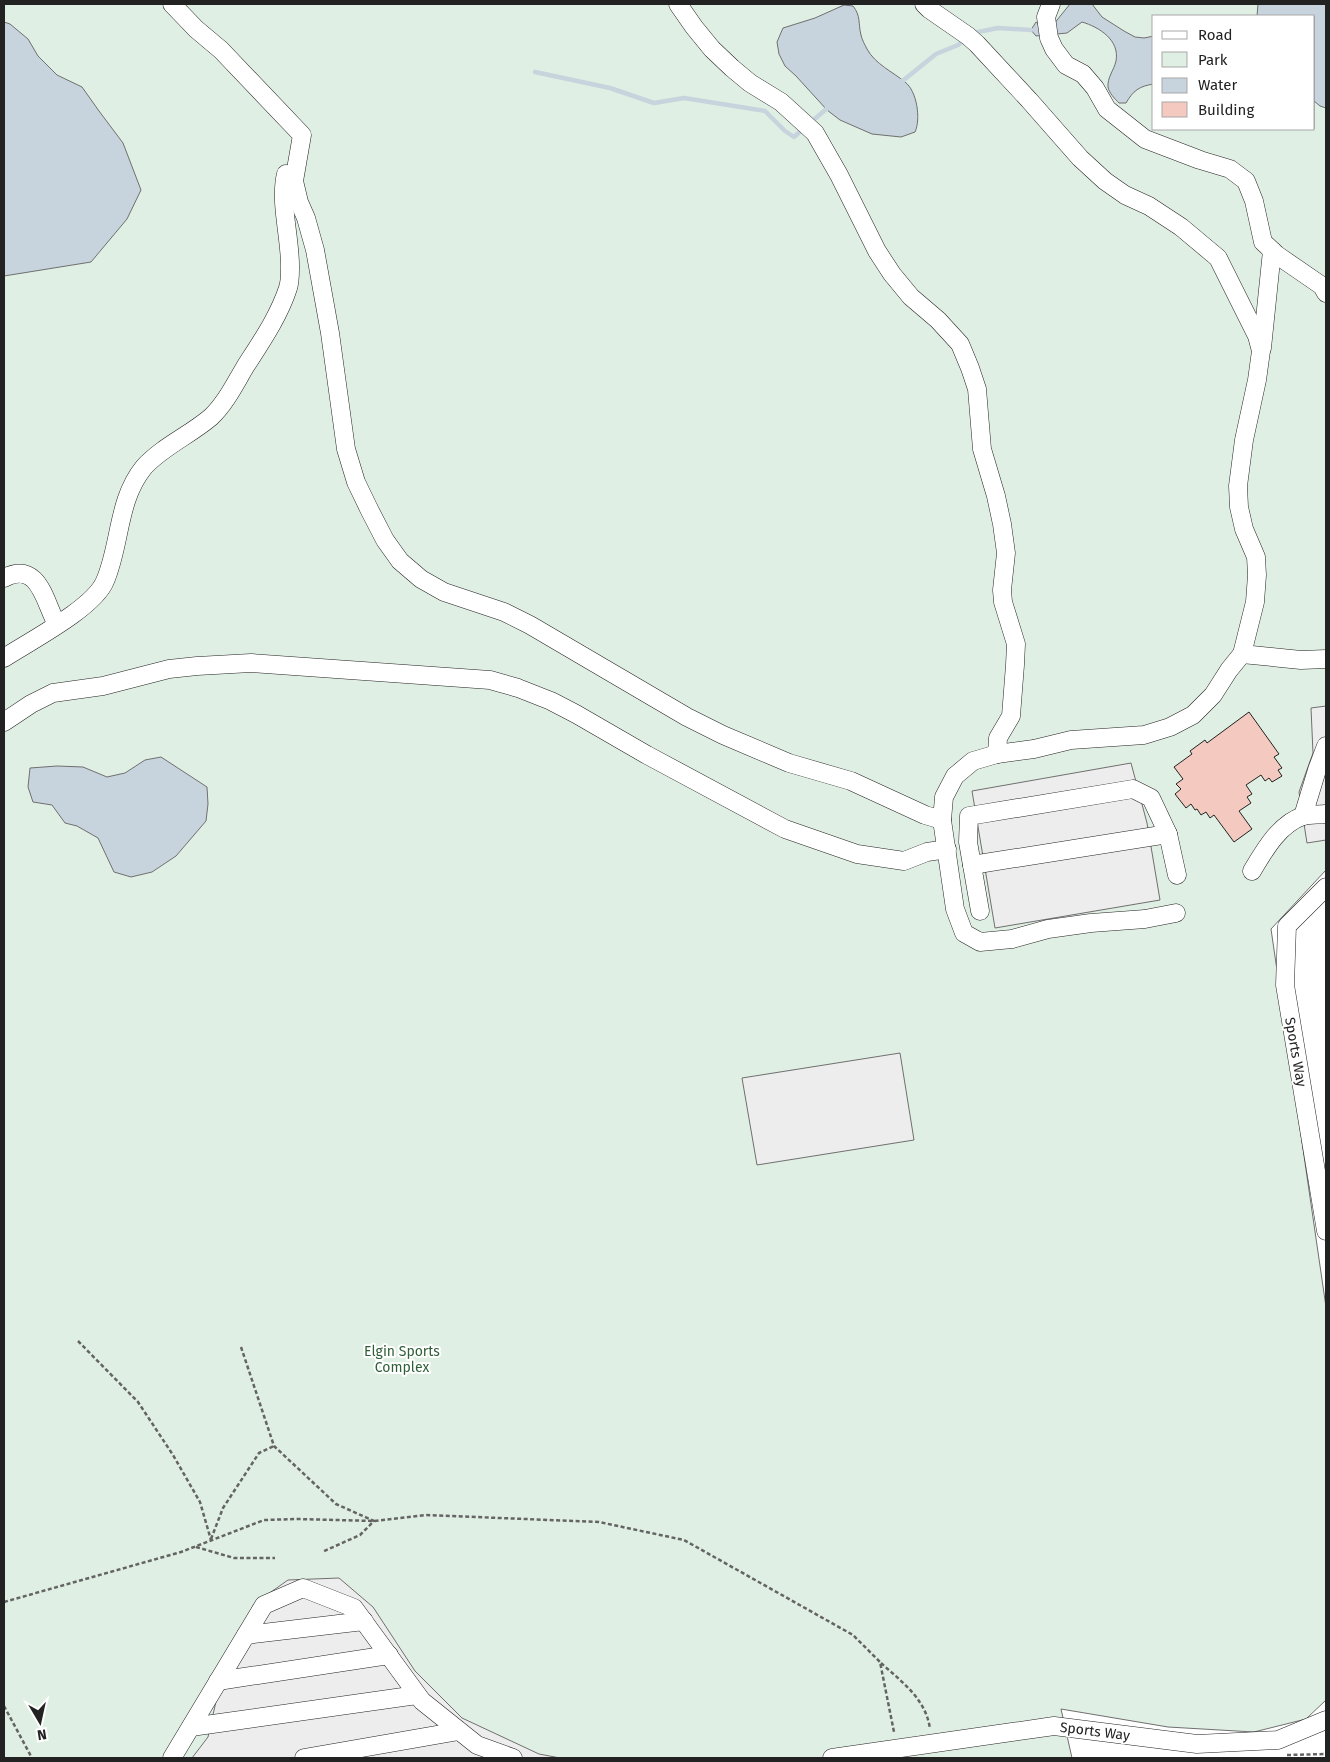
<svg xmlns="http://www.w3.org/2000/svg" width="1330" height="1762" font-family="'Fira Sans',sans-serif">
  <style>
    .green { fill: #e0efe3; stroke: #6f6f6f; fill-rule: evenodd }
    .parking { fill: #ededed; stroke: #6f6f6f }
    .water { fill: #c7d3dd; stroke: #6f6f6f }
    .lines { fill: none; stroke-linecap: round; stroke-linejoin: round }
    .stream { stroke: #c7d3dd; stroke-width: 4.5 }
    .building { fill: #f3c9c0; stroke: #222 }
    .minor-casing { stroke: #222; stroke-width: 19 }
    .path { stroke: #646464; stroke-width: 2.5; stroke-dasharray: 4 2.5; stroke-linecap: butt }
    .minor { stroke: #fff; stroke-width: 18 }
    .labels { text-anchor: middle; stroke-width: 4; stroke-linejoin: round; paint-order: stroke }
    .street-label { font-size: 14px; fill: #222; stroke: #fff }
    .park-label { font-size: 14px; fill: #2f5e38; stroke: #fff }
  </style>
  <rect width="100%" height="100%" fill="#fff"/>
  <path class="green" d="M 4,4 L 1326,4 L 1326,870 L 1271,929 L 1326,1307 L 1326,1700 L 1306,1719 L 1254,1732 L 1168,1727 L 1061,1709 L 1072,1758 L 4,1758 ZM 1154,16 L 1314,16 L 1314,129 L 1154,129 Z"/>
  <g class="parking">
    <path d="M 1326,706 L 1326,840 L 1307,843 L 1299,792 L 1313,753 L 1311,708 Z"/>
    <path d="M 1131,763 L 1147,823 L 1160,900 L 995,928 L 972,791 Z"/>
    <path d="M 900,1053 L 914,1140 L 757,1165 L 742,1078 Z"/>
    <path d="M 339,1578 L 373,1607 L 415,1671 L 462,1718 L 539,1754 L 560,1758 L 192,1758 L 208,1737 L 224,1666 L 254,1604 L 288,1580 Z"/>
  </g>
  <g class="water">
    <path d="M 1070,4 L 1092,4 L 1102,17 L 1124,31 L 1135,37 L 1144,38 L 1154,36 L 1154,84 C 1139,86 1133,91 1126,103 L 1119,103 C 1115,99 1109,93 1108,87 C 1107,78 1114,70 1116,61 C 1120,40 1099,27 1082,22 L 1067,33 L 1036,36 L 1031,30 L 1036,22 L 1044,27 L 1053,25 Z"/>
    <path d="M 1258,4 L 1326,4 L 1326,108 L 1320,106 L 1314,101 L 1314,16 L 1257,16 Z"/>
    <path d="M 844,5 L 853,6 C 861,16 858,23 861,35 C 862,40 865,45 867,49 C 875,64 893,72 905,82 C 917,91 921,119 915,132 L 901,137 L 872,134 L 840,120 L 827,110 L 796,76 L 785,66 L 779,54 L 777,42 L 783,28 L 815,18 Z"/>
    <path d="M 4,22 L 10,24 L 28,39 L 38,56 L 57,75 L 82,87 L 99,111 L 123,143 L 141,190 L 127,219 L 91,262 L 4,276 Z"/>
    <path d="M 161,757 L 207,787 L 208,804 L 206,821 L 176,856 L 152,872 L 131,877 L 114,872 L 98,838 L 77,826 L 65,823 L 52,805 L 33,802 L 28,787 L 30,768 L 57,766 L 83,767 L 107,777 L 125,773 L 145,760 Z"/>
  </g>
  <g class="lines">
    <g class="stream">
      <path d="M 973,33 L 998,28 L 1031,30"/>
      <path d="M 535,72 L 610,88 L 654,103 L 684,98 L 765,111 L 785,131 L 794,137 L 804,128"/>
      <path d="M 900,83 L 936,54 L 958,45 L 965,39"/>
      <path d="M 810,123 L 831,105"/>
    </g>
  </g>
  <path class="building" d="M 1249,712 L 1279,754 L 1274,757 L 1282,768 L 1278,770 L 1282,776 L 1272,782 L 1269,778 L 1265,781 L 1261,775 L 1246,785 L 1252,794 L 1247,797 L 1251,803 L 1239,811 L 1252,829 L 1234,842 L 1214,815 L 1210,818 L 1206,812 L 1201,815 L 1197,809 L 1195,810 L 1191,804 L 1186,808 L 1175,794 L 1181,789 L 1176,784 L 1183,779 L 1174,767 L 1192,754 L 1190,751 L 1205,740 L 1207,743 Z"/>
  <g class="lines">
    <g class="minor-casing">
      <g id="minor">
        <path d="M 172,4 L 196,29 L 221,50 L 302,135 L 294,181 L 299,202 L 306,218 L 315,250 L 330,333 L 346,449 L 356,482 L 369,509 L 385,540 L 400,561 L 421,579 L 444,592 L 504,612 L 530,625 L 687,717 L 723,735 L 789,763 L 851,781 L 925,815 L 942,820"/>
        <path d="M 678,4 L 694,27 L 712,49 L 732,68 L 750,83 L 781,102 L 815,133 L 839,175 L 877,251 L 892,274 L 911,297 L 938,320 L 960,344 L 970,368 L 977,389 L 982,449 L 996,496 L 1002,524 L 1006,553 L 1002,590 L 1003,602 L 1016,644 L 1015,665 L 1011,716 L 998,738 L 997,754"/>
        <path d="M 924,4 L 929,9 L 968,36 L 977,44 L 1029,100 L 1080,158 L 1105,181 L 1125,195 L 1149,206 L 1181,227 L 1218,258 L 1257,336 L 1261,351 L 1257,380 L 1244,440 L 1238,486 L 1239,507 L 1244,529 L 1256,557 L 1257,575 L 1255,602 L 1242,654 L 1229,670 L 1213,695 L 1193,715 L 1170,727 L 1144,735 L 1071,740 L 1034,749 L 997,754 L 973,761 L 955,776 L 944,797 L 942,820 L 955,909 L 964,933 L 980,942 L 1012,939 L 1048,929 L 1091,923 L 1145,919 L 1176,913"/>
        <path d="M 1051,4 L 1046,17 L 1049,38 L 1054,49 L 1066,65 L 1083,74 L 1095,88 L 1107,109 L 1145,139 L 1200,160 L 1230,169 L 1246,181 L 1254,201 L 1263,242 L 1277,255 L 1322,286 L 1326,293"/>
        <path d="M 1262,348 L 1272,251"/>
        <path d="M 4,578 C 40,559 45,605 57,624"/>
        <path d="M 1242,654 L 1301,660 L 1326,659"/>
        <path d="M 4,658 C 30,641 94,608 105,581 C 121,544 117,500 144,467 C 162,447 190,435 211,417 C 225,404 235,384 245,367 C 261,342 279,316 288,288 C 290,282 290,275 290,269 C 291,240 279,202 286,174"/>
        <path d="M 4,722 L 31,704 L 53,693 L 103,686 L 169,669 L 197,666 L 251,663 L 490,680 L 518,688 L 551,701 L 576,714 L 647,755 L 785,829 L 857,854 L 904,861 L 927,852 L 947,849"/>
        <path d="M 1303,816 L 1317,770 L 1326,746"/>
        <path d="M 972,865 L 1168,834"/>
        <path d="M 1252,871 C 1264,851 1279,824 1303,816 C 1310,814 1319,815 1326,814"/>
        <path d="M 1326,887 L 1287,926 L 1285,985 L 1326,1231"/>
        <path d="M 980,911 L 968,842 L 969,816 L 1133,789 L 1151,798 L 1168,834 L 1177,875"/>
        <path d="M 246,1635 L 364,1621"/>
        <path d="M 218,1681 L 389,1655"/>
        <path d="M 191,1727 L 417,1695"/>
        <path d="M 172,1758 L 264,1605 L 303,1588 L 354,1608 L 422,1701 L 477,1745 L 513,1758"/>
        <path d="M 304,1758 L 459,1731"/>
        <path d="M 832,1758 L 1054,1726 L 1197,1744 L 1278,1740 L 1326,1720"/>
      </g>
    </g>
    <g class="path">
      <path d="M 78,1341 L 138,1402 L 173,1455 L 200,1502 L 211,1540"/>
      <path d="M 241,1347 L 274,1446 L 336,1504 L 374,1521 L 360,1535 L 322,1552"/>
      <path d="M 211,1539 L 223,1508 L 259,1453 L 274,1446"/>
      <path d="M 196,1547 L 234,1558 L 275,1558"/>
      <path d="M 4,1602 L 181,1552 L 264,1520 L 298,1519 L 374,1521 L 426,1515 L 599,1522 L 684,1540 L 853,1635 L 880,1662 L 894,1732"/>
      <path d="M 881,1663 C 902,1682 926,1699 930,1729"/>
      <path d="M 4,1706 L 32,1758"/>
      <path d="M 1287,1755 L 1326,1754"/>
    </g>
    <use href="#minor" class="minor"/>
  </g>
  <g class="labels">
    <g class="street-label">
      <text transform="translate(1296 1052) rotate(80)" y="5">Sports Way</text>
      <text transform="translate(1095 1731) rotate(7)" y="5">Sports Way</text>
    </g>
    <g class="park-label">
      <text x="402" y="1356">Elgin Sports<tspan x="402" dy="16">Complex</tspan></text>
    </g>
  </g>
  <rect width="1330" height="1762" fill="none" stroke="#222222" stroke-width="10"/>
  <rect x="1152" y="15" width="162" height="115" fill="#ffffff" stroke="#a7a7a7"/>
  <rect x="1162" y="31" width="25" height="8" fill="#ffffff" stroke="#a7a7a7"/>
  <text x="1198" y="40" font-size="15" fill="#222222">Road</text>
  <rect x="1162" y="52" width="25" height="15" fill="#e0efe3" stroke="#a7a7a7"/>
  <text x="1198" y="65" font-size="15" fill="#222222">Park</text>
  <rect x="1162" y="78" width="25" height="15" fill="#c7d3dd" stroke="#a7a7a7"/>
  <text x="1198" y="90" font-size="15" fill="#222222">Water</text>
  <rect x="1162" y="102" width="25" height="15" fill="#f3c9c0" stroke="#a7a7a7"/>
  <text x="1198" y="115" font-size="15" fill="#222222">Building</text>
  <g transform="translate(40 1722) rotate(171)" stroke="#ffffff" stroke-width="4" paint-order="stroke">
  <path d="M0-4L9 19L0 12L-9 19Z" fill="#222222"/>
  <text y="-8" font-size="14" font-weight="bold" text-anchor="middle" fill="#222222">N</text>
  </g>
</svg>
